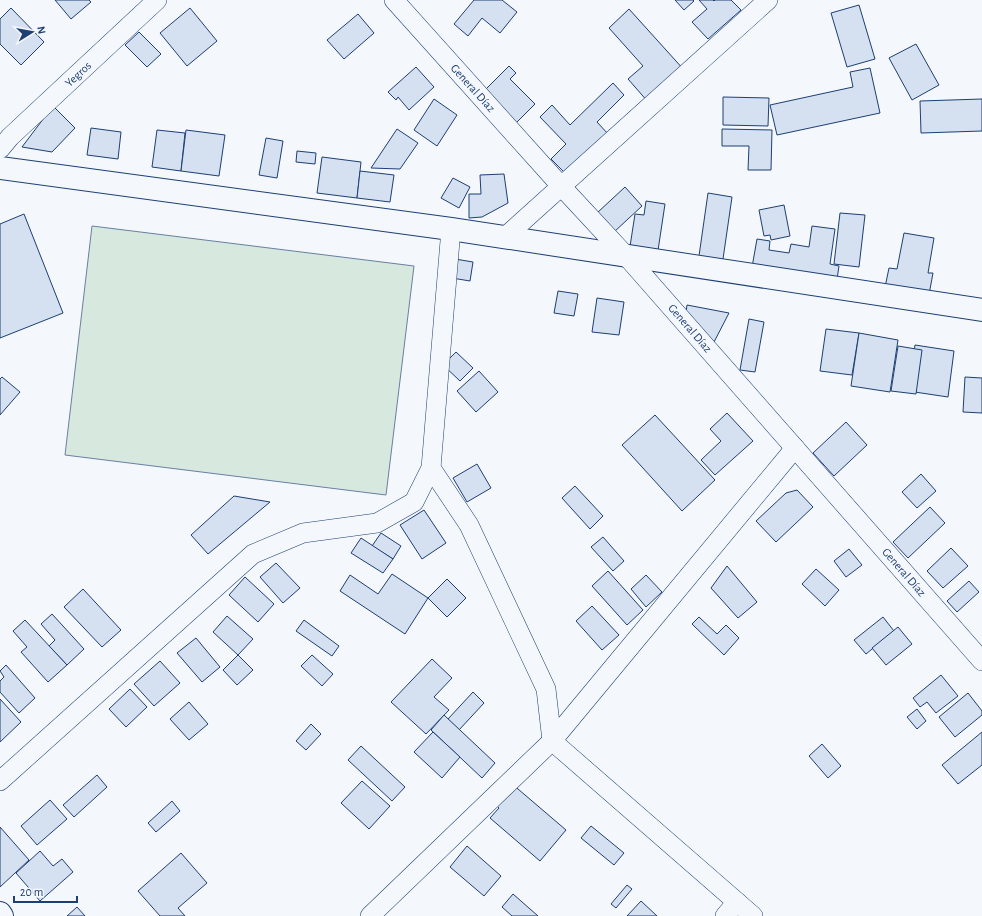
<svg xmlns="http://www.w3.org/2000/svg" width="982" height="916" font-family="'Alegreya Sans',sans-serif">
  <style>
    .green { fill: #d7e8df; stroke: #687fa3 }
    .building { fill: #d5e0f0; stroke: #1d3f73 }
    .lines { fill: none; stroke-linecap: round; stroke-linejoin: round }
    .street-casing { stroke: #1d3f73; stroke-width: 20 }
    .secondary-casing { stroke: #1d3f73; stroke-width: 24 }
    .street { stroke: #f4f7fb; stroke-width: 19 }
    .secondary { stroke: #f4f7fb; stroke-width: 22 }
    .labels { text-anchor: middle; stroke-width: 3; stroke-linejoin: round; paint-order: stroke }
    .street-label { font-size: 12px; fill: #1d3f73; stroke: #f4f7fb }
  </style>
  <rect width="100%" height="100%" fill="#f4f7fb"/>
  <path class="green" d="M 92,226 L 414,266 L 386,495 L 65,455 Z"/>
  <g class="building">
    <path d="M 55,0 L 89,0 L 91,2 L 71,19 Z"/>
    <path d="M 474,0 L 502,0 L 517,12 L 500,33 L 482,18 L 468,36 L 454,24 Z"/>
    <path d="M 675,0 L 693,0 L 694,1 L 684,10 Z"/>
    <path d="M 699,0 L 713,0 L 714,1 L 715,0 L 731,0 L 741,10 L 708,39 L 692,22 L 707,9 Z"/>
    <path d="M 859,5 L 875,59 L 847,67 L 831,13 Z"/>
    <path d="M 11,8 L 44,42 L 21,65 L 0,44 L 0,19 Z"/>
    <path d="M 190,8 L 217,41 L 187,66 L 160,33 Z"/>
    <path d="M 629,9 L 685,71 L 649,103 L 628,79 L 643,66 L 609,28 Z"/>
    <path d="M 358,14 L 374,33 L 344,59 L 327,40 Z"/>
    <path d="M 139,32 L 161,54 L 147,67 L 125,45 Z"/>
    <path d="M 916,44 L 939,85 L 912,100 L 889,58 Z"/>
    <path d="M 509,66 L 516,73 L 510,79 L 535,104 L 516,123 L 484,91 Z"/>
    <path d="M 416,67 L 434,87 L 409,110 L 398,97 L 396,100 L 388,92 Z"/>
    <path d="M 870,68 L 880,113 L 777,135 L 770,105 L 853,87 L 850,72 Z"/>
    <path d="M 613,83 L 624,95 L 597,122 L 609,135 L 567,175 L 551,159 L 566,144 L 540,117 L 552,105 L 570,125 Z"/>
    <path d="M 723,97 L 769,98 L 768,126 L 723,125 Z"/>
    <path d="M 434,99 L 457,115 L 437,146 L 414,130 Z"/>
    <path d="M 982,99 L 982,131 L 921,133 L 920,101 Z"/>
    <path d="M 53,106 L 75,128 L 52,152 L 22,147 Z"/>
    <path d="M 91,128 L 121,132 L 118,159 L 87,155 Z"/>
    <path d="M 397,129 L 418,143 L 400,169 L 371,168 Z"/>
    <path d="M 722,129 L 772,130 L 771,170 L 748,170 L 749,146 L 722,146 Z"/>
    <path d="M 157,130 L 185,133 L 181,171 L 152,167 Z"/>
    <path d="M 186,130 L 225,135 L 219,176 L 181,171 Z"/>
    <path d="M 266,138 L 283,141 L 277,178 L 259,175 Z"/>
    <path d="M 297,151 L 316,153 L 315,164 L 296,162 Z"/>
    <path d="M 322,157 L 361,162 L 357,198 L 317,193 Z"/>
    <path d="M 360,171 L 394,175 L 390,202 L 357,198 Z"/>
    <path d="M 504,174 L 508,203 L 482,217 L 469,218 L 469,194 L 481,194 L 480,175 Z"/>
    <path d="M 453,178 L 470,187 L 459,208 L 441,198 Z"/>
    <path d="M 625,187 L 642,206 L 614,232 L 597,213 Z"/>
    <path d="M 708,193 L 732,197 L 722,266 L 698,263 Z"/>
    <path d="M 646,201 L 665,204 L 657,257 L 629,253 L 635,214 L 644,215 Z"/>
    <path d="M 784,205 L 790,236 L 771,240 L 770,235 L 764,236 L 759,210 Z"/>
    <path d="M 840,213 L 865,215 L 859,267 L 834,264 Z"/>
    <path d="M 24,214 L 63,313 L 0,338 L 0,224 Z"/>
    <path d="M 812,226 L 835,229 L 830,264 L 839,266 L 836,286 L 751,273 L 757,239 L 770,241 L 769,250 L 789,253 L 791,244 L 809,247 Z"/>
    <path d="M 904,233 L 934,238 L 928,273 L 933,273 L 928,300 L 884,292 L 889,268 L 897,269 Z"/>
    <path d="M 455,259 L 473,262 L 470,281 L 452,278 Z"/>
    <path d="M 558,291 L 578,294 L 574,316 L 554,313 Z"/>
    <path d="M 597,298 L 624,302 L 619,335 L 592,332 Z"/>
    <path d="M 687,305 L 729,313 L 713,344 L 685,319 Z"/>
    <path d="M 749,319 L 764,322 L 755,372 L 740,370 Z"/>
    <path d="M 826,329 L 859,333 L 852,375 L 820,371 Z"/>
    <path d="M 859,333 L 898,340 L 890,392 L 851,386 Z"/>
    <path d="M 915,345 L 954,351 L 948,397 L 908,391 Z"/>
    <path d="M 898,346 L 922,350 L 916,394 L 891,391 Z"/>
    <path d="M 456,352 L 473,368 L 460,381 L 443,365 Z"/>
    <path d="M 479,371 L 498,392 L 476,412 L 457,391 Z"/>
    <path d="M 2,377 L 20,392 L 0,415 L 0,379 Z"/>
    <path d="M 965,377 L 982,378 L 982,413 L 963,412 Z"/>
    <path d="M 727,413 L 753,441 L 715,475 L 701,460 L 721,441 L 710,429 Z"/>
    <path d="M 655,415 L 715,480 L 682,511 L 622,445 Z"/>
    <path d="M 846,422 L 867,445 L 834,476 L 813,453 Z"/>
    <path d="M 477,464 L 491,488 L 467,502 L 453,478 Z"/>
    <path d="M 921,474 L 936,491 L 917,508 L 902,492 Z"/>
    <path d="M 575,486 L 603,516 L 590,529 L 562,498 Z"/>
    <path d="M 797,490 L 813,507 L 776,542 L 756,521 L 786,493 Z"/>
    <path d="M 234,496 L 270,502 L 208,554 L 191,535 Z"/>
    <path d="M 930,507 L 945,523 L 908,558 L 893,542 Z"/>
    <path d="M 424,510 L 446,543 L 422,559 L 400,525 Z"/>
    <path d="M 381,533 L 401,546 L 393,559 L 372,546 Z"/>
    <path d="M 603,537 L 624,561 L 613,571 L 591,547 Z"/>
    <path d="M 361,538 L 393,559 L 383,573 L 351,553 Z"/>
    <path d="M 951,548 L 968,566 L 943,588 L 927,571 Z"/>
    <path d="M 849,549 L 862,565 L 846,577 L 834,561 Z"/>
    <path d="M 276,563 L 300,588 L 283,603 L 260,577 Z"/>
    <path d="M 727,566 L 757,602 L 738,618 L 711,588 Z"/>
    <path d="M 816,569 L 839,590 L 825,606 L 802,584 Z"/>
    <path d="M 608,571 L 643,610 L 627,625 L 592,586 Z"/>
    <path d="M 392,574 L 428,598 L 405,634 L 340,591 L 350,575 L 378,594 Z"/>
    <path d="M 646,575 L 662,592 L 646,607 L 631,589 Z"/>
    <path d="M 245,577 L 274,604 L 258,622 L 229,595 Z"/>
    <path d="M 447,579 L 466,598 L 447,617 L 428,598 Z"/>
    <path d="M 969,581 L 979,592 L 957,612 L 947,601 Z"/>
    <path d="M 83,589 L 121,630 L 102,647 L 64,607 Z"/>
    <path d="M 592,606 L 619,635 L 602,650 L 576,621 Z"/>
    <path d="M 52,614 L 84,649 L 67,665 L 49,646 L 55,640 L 41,624 Z"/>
    <path d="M 227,616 L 253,639 L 238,655 L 213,632 Z"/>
    <path d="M 699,617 L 717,634 L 726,625 L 739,638 L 724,655 L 692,624 Z"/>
    <path d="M 883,617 L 894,631 L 866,654 L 854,640 Z"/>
    <path d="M 25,620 L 67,665 L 48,682 L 21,652 L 27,647 L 13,631 Z"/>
    <path d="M 304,620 L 339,646 L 332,656 L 296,631 Z"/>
    <path d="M 898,627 L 912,644 L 886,665 L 872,648 Z"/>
    <path d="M 196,638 L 220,667 L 202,682 L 177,653 Z"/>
    <path d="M 238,655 L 253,670 L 237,685 L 223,670 Z"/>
    <path d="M 312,655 L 333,674 L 322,686 L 301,666 Z"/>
    <path d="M 432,659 L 452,678 L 434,697 L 449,710 L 426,734 L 391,702 Z"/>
    <path d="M 160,661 L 180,683 L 154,706 L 134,684 Z"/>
    <path d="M 6,665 L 35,698 L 19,713 L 0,692 L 0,681 L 4,677 L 0,671 Z"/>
    <path d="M 941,675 L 958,696 L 936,713 L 927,702 L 920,707 L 913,698 Z"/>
    <path d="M 130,689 L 147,707 L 126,727 L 109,709 Z"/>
    <path d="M 473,692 L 484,703 L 459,730 L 448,719 Z"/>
    <path d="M 968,693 L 982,711 L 982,715 L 955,737 L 939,717 Z"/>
    <path d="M 0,699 L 21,722 L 0,742 Z"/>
    <path d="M 189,702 L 208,724 L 189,740 L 170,719 Z"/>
    <path d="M 917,709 L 926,721 L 917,729 L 907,717 Z"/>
    <path d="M 444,715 L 495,763 L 482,778 L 431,730 Z"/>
    <path d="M 311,724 L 321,734 L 306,750 L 296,741 Z"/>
    <path d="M 433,732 L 460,757 L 442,778 L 414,752 Z"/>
    <path d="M 982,732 L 982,765 L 958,784 L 942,765 Z"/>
    <path d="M 822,744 L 841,766 L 828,778 L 809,756 Z"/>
    <path d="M 361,746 L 405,787 L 392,801 L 348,760 Z"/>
    <path d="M 97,775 L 107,787 L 74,817 L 63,805 Z"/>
    <path d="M 362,781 L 390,806 L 369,829 L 341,803 Z"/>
    <path d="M 511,783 L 566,830 L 540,861 L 490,818 L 499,808 L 494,803 Z"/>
    <path d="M 50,800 L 67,819 L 37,845 L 21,826 Z"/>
    <path d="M 172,801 L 180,811 L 156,832 L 148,823 Z"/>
    <path d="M 591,826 L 624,853 L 614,865 L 581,838 Z"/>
    <path d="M 0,827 L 29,860 L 0,887 Z"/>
    <path d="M 467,846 L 501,876 L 484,896 L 450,867 Z"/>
    <path d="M 40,851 L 53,866 L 62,859 L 73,872 L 40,901 L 16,873 Z"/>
    <path d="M 181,853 L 207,883 L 178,908 L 185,916 L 160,916 L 138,891 Z"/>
    <path d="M 627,885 L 632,889 L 616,908 L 611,904 Z"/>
    <path d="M 513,894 L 538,916 L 512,916 L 502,907 Z"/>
    <path d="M 641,901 L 657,916 L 627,916 Z"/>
    <path d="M 77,907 L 85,916 L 67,916 Z"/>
  </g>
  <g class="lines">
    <g class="street-casing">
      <g id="street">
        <path d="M 394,0 L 561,186 L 627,257 L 982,661"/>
        <path d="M 0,149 L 10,137 L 157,0"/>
        <path d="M 505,237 L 768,0"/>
        <path d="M 431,468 L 469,525 L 546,689 L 552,741 L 753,916"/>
        <path d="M 0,781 L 253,554 L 303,533 L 377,523 L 414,502 L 431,468 L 451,229"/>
        <path d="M 370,916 L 552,741 L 795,448"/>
        <path d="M 725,916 L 737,902"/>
      </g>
    </g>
    <g class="secondary-casing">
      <g id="secondary">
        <path d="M 0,168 L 451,229 L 982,310"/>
        <path d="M 0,913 L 2,916"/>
      </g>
    </g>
    <use href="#street" class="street"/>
    <use href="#secondary" class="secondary"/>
  </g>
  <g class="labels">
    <g class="street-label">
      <text transform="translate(78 74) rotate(-43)" y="4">Yegros</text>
      <text transform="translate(473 88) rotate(48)" y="4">General Díaz</text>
      <text transform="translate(690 328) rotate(49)" y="4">General Díaz</text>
      <text transform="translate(904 572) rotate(49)" y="4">General Díaz</text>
    </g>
  </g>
  <g transform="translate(32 32) rotate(79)" stroke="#f4f7fb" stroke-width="3" paint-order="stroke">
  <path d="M0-3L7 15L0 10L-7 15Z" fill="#1d3f73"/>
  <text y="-6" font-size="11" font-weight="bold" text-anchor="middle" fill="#1d3f73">N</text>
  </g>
  <path d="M14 896v6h63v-6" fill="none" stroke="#1d3f73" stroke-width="2"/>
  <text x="20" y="896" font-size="12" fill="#1d3f73" stroke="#f4f7fb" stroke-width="3" paint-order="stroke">20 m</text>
</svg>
